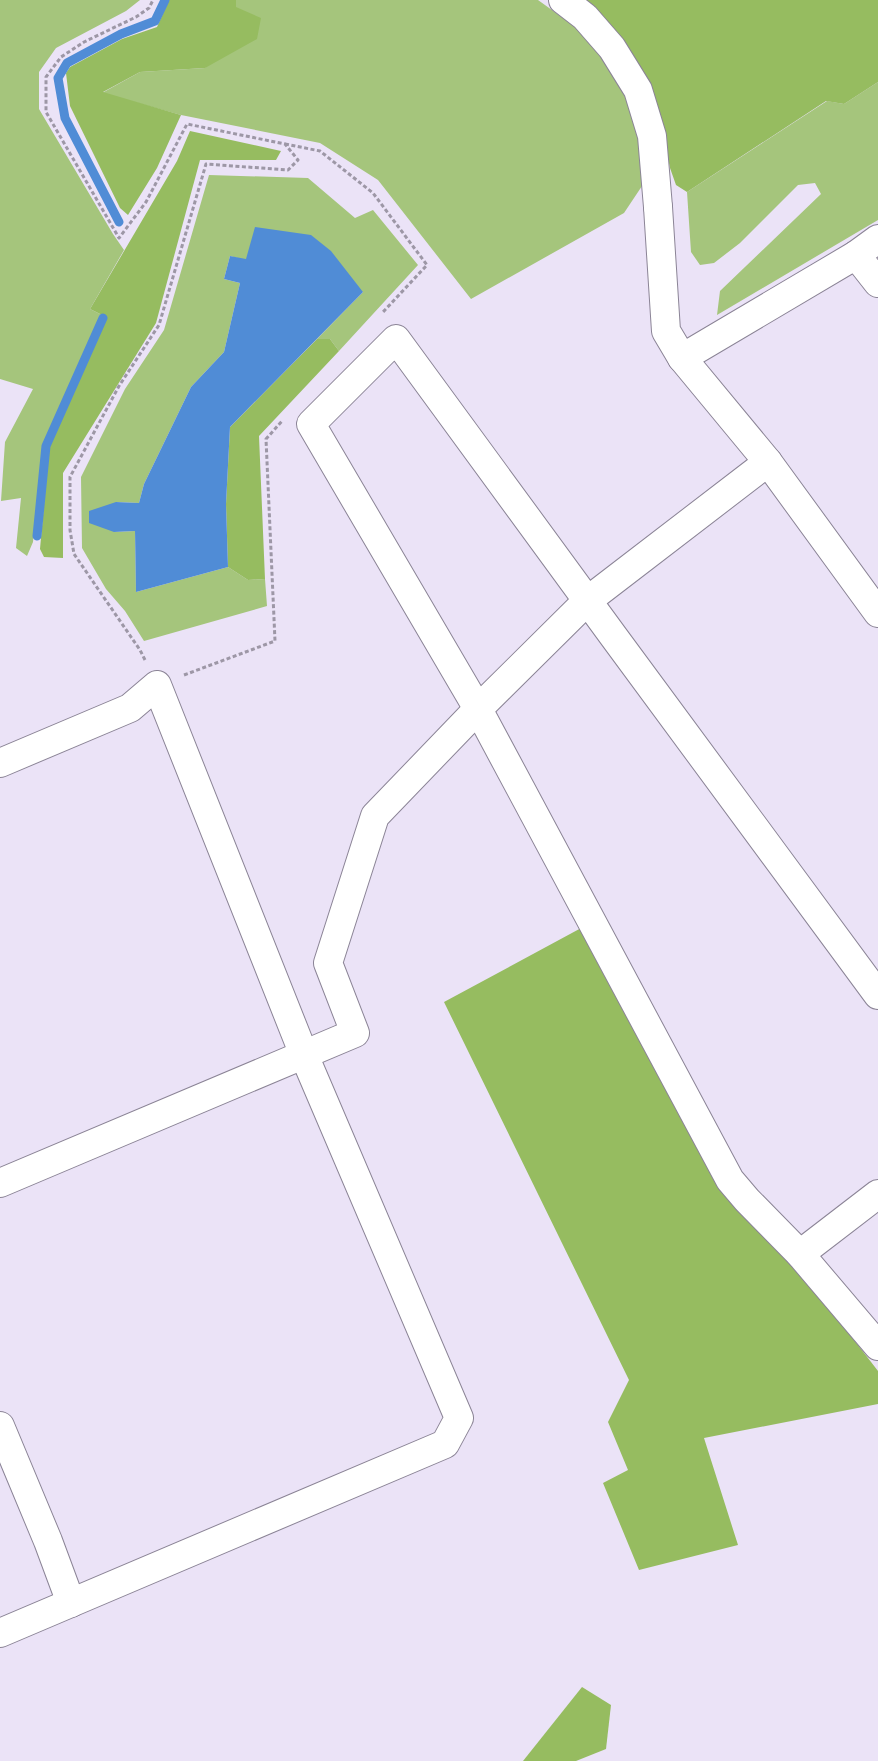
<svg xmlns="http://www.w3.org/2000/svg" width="878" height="1761" font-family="Rubik,sans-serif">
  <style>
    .green { fill: #a5c57c }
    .forest { fill: #96bc60 }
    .water { fill: #508cd6 }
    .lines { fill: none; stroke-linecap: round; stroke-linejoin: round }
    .stream { stroke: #508cd6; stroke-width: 9 }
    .street-casing { stroke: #8b8496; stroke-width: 30 }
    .secondary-casing { stroke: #8b8496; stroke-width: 30 }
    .path { stroke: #9d97a6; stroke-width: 3; stroke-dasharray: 4 2.5; stroke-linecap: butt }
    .street { stroke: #fff; stroke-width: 28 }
    .secondary { stroke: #fff; stroke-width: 28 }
  </style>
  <rect width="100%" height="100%" fill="#ebe3f7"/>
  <g class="green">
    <path d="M 0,0 L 140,0 L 126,11 L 56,48 L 39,72 L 39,109 L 113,234 L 124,250 L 90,309 L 102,315 L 43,445 L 33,542 L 27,556 L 16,548 L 21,498 L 1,501 L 5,442 L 33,389 L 0,379 Z"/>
    <path d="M 236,0 L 538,0 L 588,36 L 623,90 L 639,134 L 646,180 L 624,213 L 471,299 L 378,180 L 320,143 L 181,115 L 102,93 L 140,72 L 205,68 L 236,6 Z"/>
    <path d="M 878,82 L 878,220 L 717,315 L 720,291 L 821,194 L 815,183 L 798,185 L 740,243 L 714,263 L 700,265 L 691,252 L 687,192 L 827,101 L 844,104 Z"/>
    <path d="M 209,175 L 308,178 L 355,218 L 373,210 L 418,265 L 339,351 L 330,339 L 317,339 L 363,292 L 230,256 L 224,279 L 240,283 L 224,352 L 191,387 L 144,484 L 139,503 L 116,502 L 114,532 L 135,531 L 136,592 L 228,567 L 248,580 L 265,579 L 267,606 L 144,641 L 125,611 L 106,589 L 82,548 L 81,477 L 125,389 L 164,330 Z"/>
  </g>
  <g class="forest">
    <path d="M 169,0 L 236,0 L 236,7 L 261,18 L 257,39 L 205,68 L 140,72 L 103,92 L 181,115 L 157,168 L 128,215 L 120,208 L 70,106 L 66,73 L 70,67 L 122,39 L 157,27 Z"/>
    <path d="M 583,0 L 878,0 L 878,82 L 844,104 L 826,101 L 687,192 L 676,185 L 670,168 L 661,124 Z"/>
    <path d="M 190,131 L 281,151 L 276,160 L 200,160 L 156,323 L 63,473 L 63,558 L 44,557 L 40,549 L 49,448 L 106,317 L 90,309 L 177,161 Z"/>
    <path d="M 317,339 L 330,339 L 339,351 L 259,436 L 265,579 L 248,580 L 228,567 L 226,504 L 230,427 Z"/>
    <path d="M 583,927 L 793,1261 L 878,1371 L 878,1404 L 704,1438 L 738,1545 L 639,1570 L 603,1483 L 628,1470 L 608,1422 L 629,1380 L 444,1002 Z"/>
    <path d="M 582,1687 L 611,1705 L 606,1749 L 576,1761 L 523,1761 Z"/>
  </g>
  <path class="water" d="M 255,227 L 311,235 L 331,251 L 363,292 L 230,427 L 226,504 L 228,567 L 136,592 L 135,531 L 114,532 L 89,523 L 89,511 L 116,502 L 139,503 L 144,484 L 191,387 L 224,352 L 240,283 L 224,279 L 230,256 L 246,259 Z"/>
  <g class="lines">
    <g class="stream">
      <path d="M 119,222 L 65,118 L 58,78 L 67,63 L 121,34 L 155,21 L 165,0"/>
      <path d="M 37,536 L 46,446 L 103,318"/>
    </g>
    <g class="street-casing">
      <g id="street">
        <path d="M 563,0 L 585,17 L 612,48 L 638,90 L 652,136 L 658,207"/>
        <path d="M 856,255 L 878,239"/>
        <path d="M 682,358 L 856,255 L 878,283"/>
        <path d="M 0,763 L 130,708 L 157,685 L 304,1055 L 459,1418 L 445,1444 L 0,1633"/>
        <path d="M 878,995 L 614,637 L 396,339 L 311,424 L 478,709 L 730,1180 L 747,1200 L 800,1254 L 878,1346"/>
        <path d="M 0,1183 L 355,1033 L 328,963 L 375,816 L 478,709 L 587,601 L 768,462"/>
        <path d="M 800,1254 L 878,1194"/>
        <path d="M 0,1426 L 48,1541 L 71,1603"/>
      </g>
    </g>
    <g class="secondary-casing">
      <path id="secondary" d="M 658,207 L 666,331 L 682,358 L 768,462 L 878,613"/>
    </g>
    <g class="path">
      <path d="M 285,144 L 320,151 L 373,193 L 427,265 L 383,312"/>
      <path d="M 145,660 L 140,650 L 74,554 L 70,530 L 70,477 L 119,386 L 159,325 L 206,164 L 288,170 L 298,160 L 285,144 L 187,124 L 146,202 L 119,238 L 46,112 L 46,77 L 61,57 L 84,42 L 136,17 L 149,8 L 153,0"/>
      <path d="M 184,675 L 275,641 L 266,439 L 282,421"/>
    </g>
    <use href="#street" class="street"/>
    <use href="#secondary" class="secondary"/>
  </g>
</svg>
